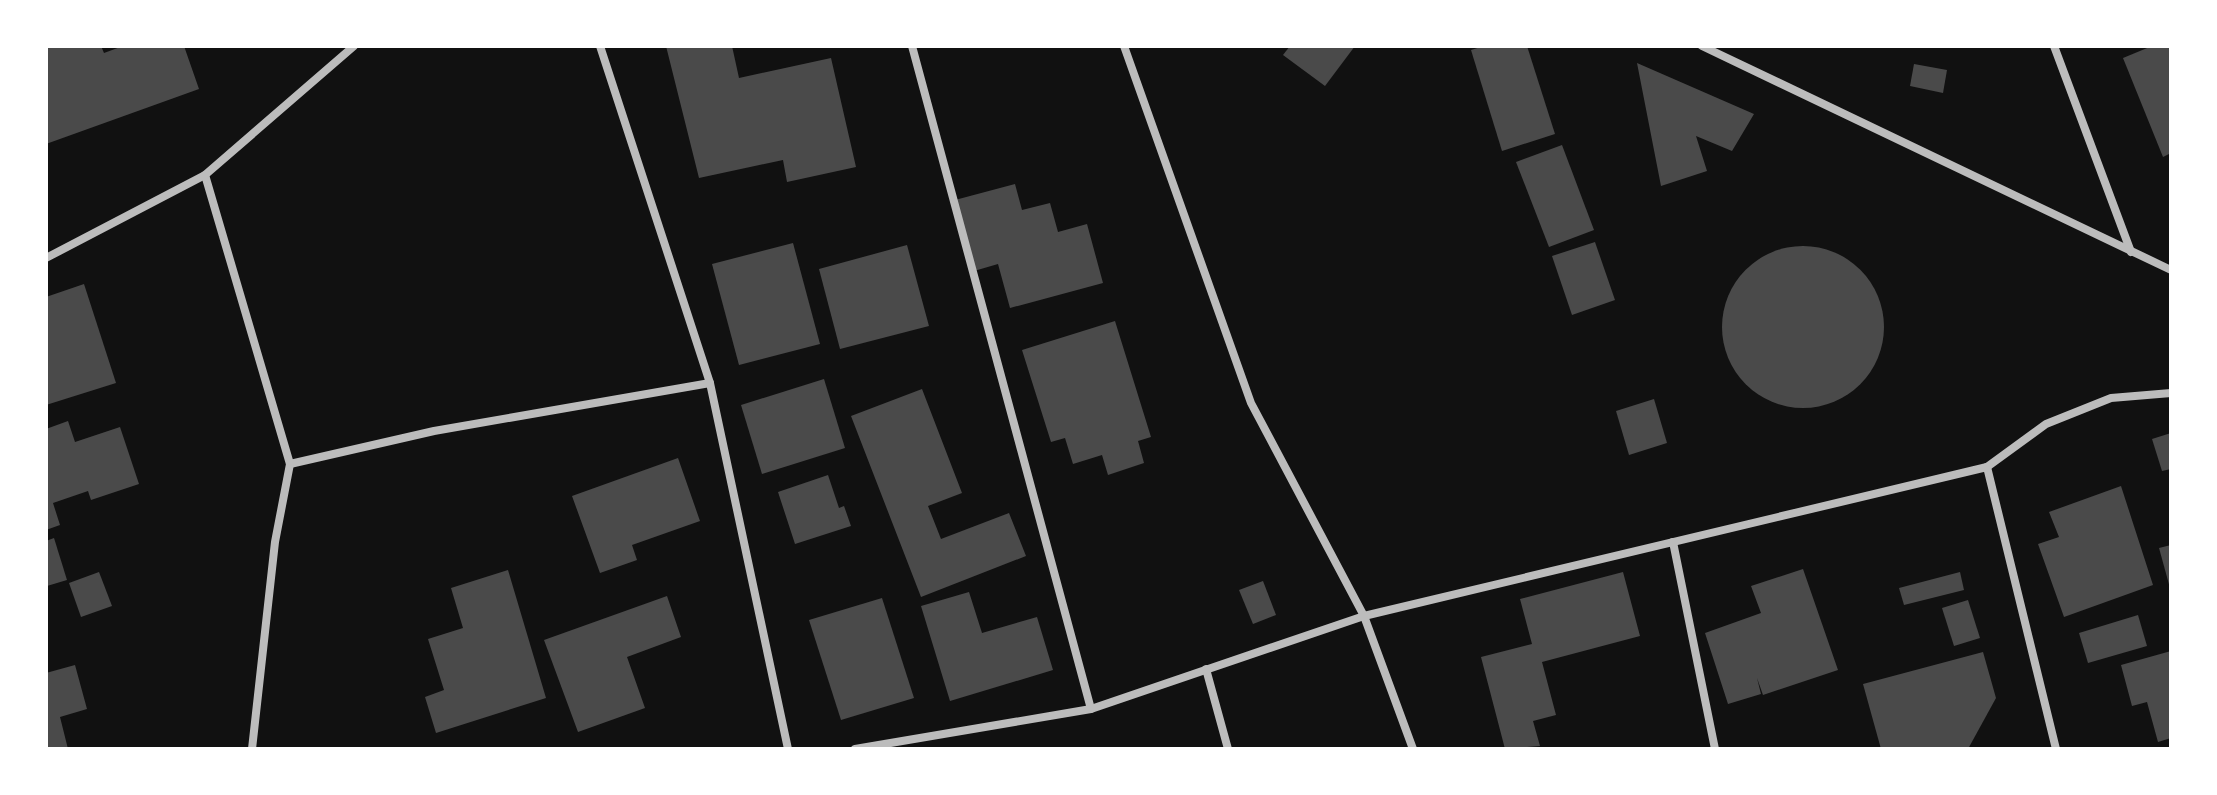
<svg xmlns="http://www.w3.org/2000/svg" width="2217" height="795" font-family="'Titillium Web',sans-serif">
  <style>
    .building { fill: #4a4a4a }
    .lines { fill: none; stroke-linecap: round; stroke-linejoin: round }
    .minor { stroke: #bcbcbc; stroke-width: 8 }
  </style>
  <rect width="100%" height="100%" fill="#111"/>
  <g class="building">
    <path d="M 46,46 L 101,46 L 104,53 L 123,46 L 184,46 L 199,89 L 46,144 Z"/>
    <path d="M 666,46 L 732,46 L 739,78 L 831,58 L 856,167 L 787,182 L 783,160 L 699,178 Z"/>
    <path d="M 1290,46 L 1355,46 L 1325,86 L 1283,55 Z"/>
    <path d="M 1484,46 L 1527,46 L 1555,134 L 1502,151 L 1471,50 Z"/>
    <path d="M 2152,46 L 2171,46 L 2171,153 L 2163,157 L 2123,58 Z"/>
    <path d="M 1637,63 L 1754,114 L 1732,151 L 1696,136 L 1707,171 L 1661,186 Z"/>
    <path d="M 1914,64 L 1947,70 L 1943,93 L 1910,86 Z"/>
    <path d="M 1562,145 L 1594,230 L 1549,247 L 1516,162 Z"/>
    <path d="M 1015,184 L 1022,210 L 1050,203 L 1058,232 L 1087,224 L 1103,283 L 1010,308 L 998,264 L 974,271 L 955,200 Z"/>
    <path d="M 1595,242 L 1615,300 L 1572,315 L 1552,256 Z"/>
    <path d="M 793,243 L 820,344 L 739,365 L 712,264 Z"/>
    <path d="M 907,245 L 929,326 L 840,349 L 819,269 Z"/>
    <circle cx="1803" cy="327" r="81"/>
    <path d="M 84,284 L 116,383 L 46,405 L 46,297 Z"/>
    <path d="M 1115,321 L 1151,437 L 1138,441 L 1144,463 L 1108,475 L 1102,455 L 1073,464 L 1065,438 L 1051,442 L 1022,350 Z"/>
    <path d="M 824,379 L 845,448 L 762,474 L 741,405 Z"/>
    <path d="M 922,389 L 962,493 L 928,506 L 941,539 L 1009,513 L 1026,556 L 921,597 L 851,416 Z"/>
    <path d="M 1654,399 L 1667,443 L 1629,455 L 1616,411 Z"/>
    <path d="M 68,421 L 75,442 L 120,427 L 139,484 L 91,500 L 88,491 L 53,503 L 60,525 L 46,530 L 46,429 Z"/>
    <path d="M 2171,433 L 2171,469 L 2162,471 L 2152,439 Z"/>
    <path d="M 678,458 L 700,521 L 632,545 L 637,560 L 600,573 L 572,496 Z"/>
    <path d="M 828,475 L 839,508 L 844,506 L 851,526 L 795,544 L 778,492 Z"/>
    <path d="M 2121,486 L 2153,585 L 2064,617 L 2038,544 L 2059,537 L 2049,512 Z"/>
    <path d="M 54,538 L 67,580 L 47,586 L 46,541 Z"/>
    <path d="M 2171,545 L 2171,588 L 2170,588 L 2159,548 Z"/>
    <path d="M 1803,569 L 1838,670 L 1763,695 L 1757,678 L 1761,694 L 1728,704 L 1705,633 L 1761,613 L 1751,586 Z"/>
    <path d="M 508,570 L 546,698 L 436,733 L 425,697 L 444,690 L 428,639 L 463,628 L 451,588 Z"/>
    <path d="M 99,572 L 112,606 L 81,617 L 69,583 Z"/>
    <path d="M 1623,572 L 1640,636 L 1542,662 L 1556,715 L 1533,721 L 1540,746 L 1505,749 L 1481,657 L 1532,644 L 1520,599 Z"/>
    <path d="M 1960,572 L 1964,590 L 1904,605 L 1899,588 Z"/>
    <path d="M 1263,581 L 1276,615 L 1253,624 L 1239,590 Z"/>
    <path d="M 969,592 L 982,633 L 1037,617 L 1053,670 L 950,701 L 921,606 Z"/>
    <path d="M 667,596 L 681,637 L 627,657 L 645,708 L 578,732 L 544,640 Z"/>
    <path d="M 882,598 L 914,698 L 841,720 L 809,620 Z"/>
    <path d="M 1968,600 L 1980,638 L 1954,646 L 1942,608 Z"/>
    <path d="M 2138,615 L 2147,646 L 2088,663 L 2079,633 Z"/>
    <path d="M 2171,651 L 2171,738 L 2158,742 L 2147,702 L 2132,706 L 2121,665 Z"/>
    <path d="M 1983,652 L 1996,698 L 1968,749 L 1881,749 L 1863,684 Z"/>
    <path d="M 75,665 L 87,709 L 60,717 L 68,749 L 46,749 L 46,673 Z"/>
  </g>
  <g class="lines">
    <g class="minor">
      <path d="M 600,46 L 710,383 L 788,749"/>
      <path d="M 912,46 L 1091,709"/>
      <path d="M 1124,46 L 1251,403 L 1364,616 L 1413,749"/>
      <path d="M 1702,46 L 2171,270"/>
      <path d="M 2054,46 L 2131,252"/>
      <path d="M 205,175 L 290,464 L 275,542 L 252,749"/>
      <path d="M 46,258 L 205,175 L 354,46"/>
      <path d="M 290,464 L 434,431 L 710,383"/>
      <path d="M 1987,467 L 2056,749"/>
      <path d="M 1673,542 L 1715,749"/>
      <path d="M 1206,669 L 1228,749"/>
      <path d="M 855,749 L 1091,709 L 1364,616 L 1987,467 L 2046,424 L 2111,398 L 2171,393"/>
    </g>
  </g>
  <rect width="2217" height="795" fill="none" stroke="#ffffff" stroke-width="96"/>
</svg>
